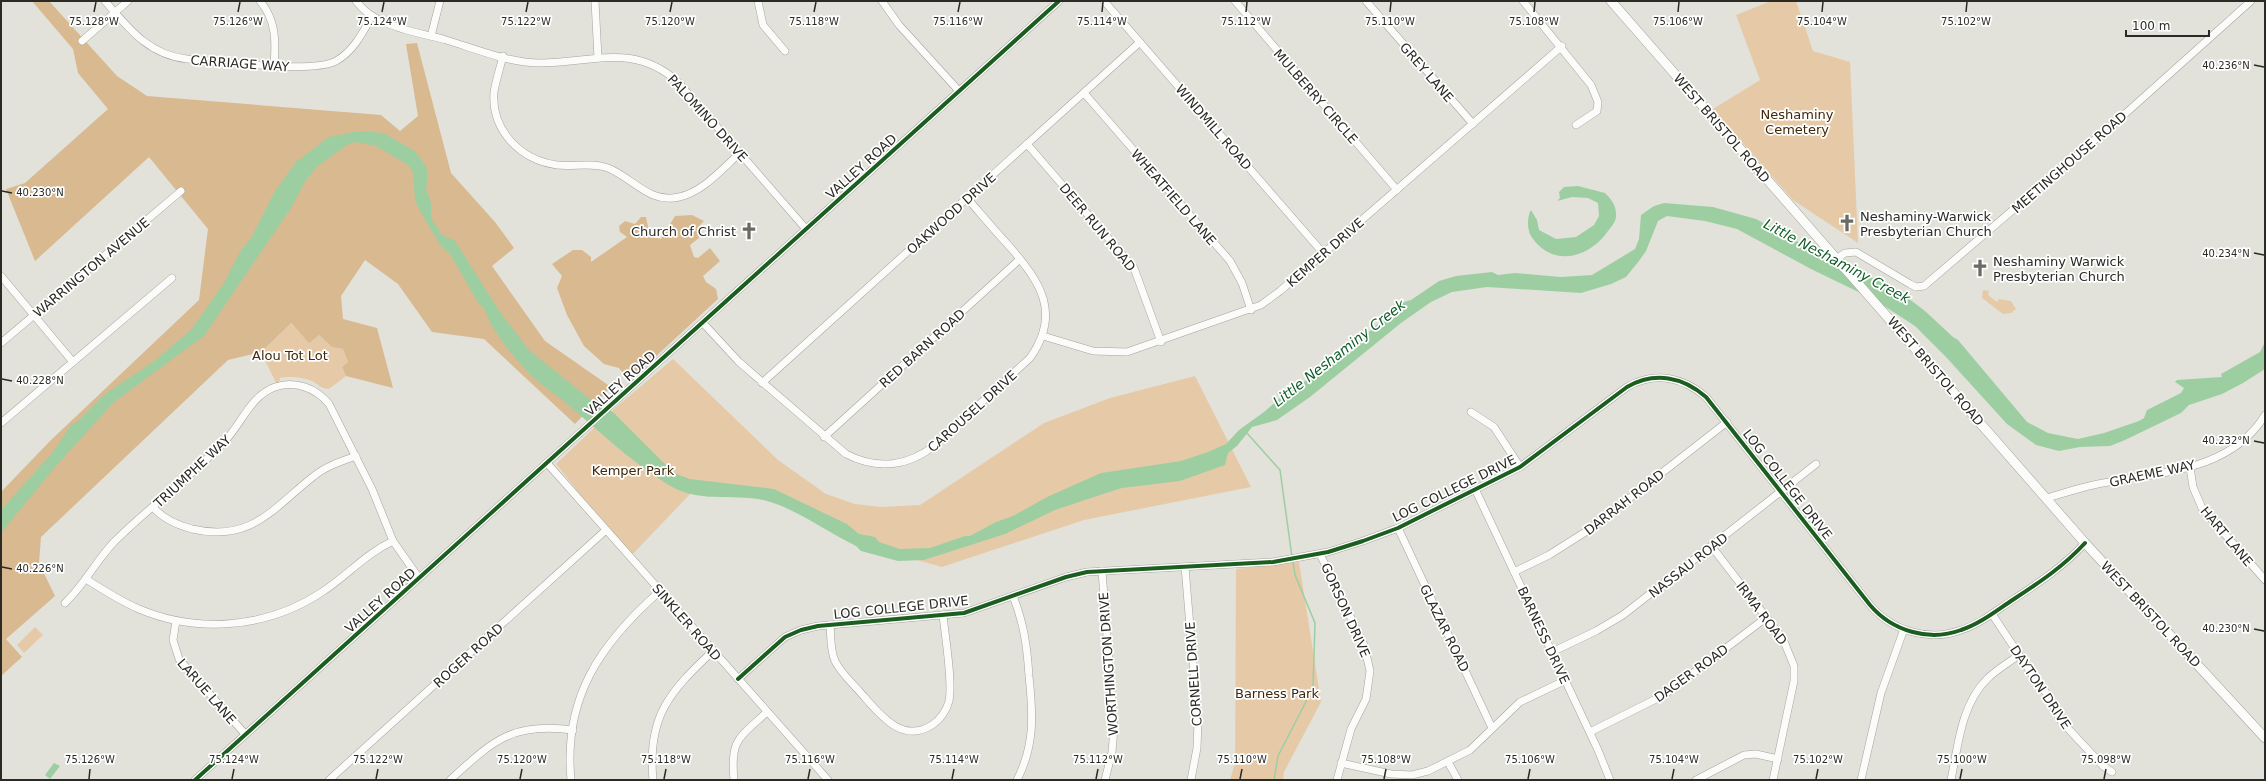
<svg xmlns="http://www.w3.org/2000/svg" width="2266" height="781" font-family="'DejaVu Sans',sans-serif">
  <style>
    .green { fill: #e6caa8 }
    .forest { fill: #d8b990 }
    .water { fill: #9dcea2 }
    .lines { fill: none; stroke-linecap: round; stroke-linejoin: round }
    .stream { stroke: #9dcea2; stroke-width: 1.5 }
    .minor-casing { stroke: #a4a49f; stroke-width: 8 }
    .major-casing { stroke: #a4a49f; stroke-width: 10 }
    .minor { stroke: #fbfbf9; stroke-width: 7 }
    .major { stroke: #fbfbf9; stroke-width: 9 }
    .cycleway-casing { stroke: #fff; stroke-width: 6 }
    .cycleway { stroke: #1b5e20; stroke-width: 4 }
    .ticks { fill: none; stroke: #2a2b25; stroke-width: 1.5 }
    .labels { text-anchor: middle; stroke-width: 3.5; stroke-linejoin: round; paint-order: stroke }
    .street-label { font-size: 13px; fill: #2a2b25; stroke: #fff }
    .park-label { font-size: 13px; fill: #3f280a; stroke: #fff }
    .poi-label { font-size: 13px; fill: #2a2b25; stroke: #fff; text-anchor: start }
    .water-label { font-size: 14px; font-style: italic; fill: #0f5c27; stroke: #fff }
    .ticks-label { font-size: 10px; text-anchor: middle; fill: #2a2b25; stroke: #fff; stroke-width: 3.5; stroke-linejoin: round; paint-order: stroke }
  </style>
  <rect width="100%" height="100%" fill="#e2e2da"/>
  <g class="green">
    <path d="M 1771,1 L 1796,1 L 1813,51 L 1850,62 L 1858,243 L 1793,200 L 1713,109 L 1760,80 L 1736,15 Z"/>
    <path d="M 1983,290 L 1989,291 L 1988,295 L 1997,302 L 1999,299 L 2011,301 L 2016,309 L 2011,313 L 2003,314 L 1982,298 Z"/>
    <path d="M 290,323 L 309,342 L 319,335 L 332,347 L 343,349 L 348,362 L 342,367 L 346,376 L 329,389 C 321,389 318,384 312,381 C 302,377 289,376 280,378 L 278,387 L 261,352 Z"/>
    <path d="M 673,359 L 778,460 L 826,494 L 855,504 L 881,507 L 920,505 L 1044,423 L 1110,398 L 1195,376 L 1251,487 L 1084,520 L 942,567 L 870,547 L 764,497 L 693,491 L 630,557 L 556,464 L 615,408 Z"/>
    <path d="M 1299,562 L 1321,702 L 1284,772 L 1283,780 L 1230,780 L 1235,763 L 1236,569 Z"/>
    <path d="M 35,627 L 43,635 L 24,653 L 17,645 Z"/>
  </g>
  <g class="forest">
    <path d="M 32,1 L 49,1 L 117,76 L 147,96 L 381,115 L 400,131 L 418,116 L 406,44 L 417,43 L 451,173 L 495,222 L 514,248 L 492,266 L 545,341 L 611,387 L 575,424 L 484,339 L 432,332 L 398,284 L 365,260 L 341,296 L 343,319 L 377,328 L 393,388 L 346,376 L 342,367 L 348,362 L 343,349 L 332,347 L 319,335 L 309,343 L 291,323 L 261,352 L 228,360 L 41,537 L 39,563 L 55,596 L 6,639 L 22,657 L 1,676 L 1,492 L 50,441 L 199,300 L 208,229 L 149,157 L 35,261 L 6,189 L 25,183 L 108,109 L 78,73 L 73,49 Z"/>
    <path d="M 692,215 L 704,221 L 697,228 L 699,238 L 690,245 L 694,257 L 698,258 L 710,248 L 720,261 L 703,276 L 706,282 L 716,289 L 718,299 L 641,370 L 627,378 L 619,368 L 604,364 L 584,346 L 567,315 L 557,288 L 562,276 L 552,264 L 573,250 L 582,250 L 591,257 L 591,262 L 627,237 L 620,232 L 619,226 L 625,221 L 635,224 L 641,217 L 646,217 L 650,236 L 661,239 L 675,216 Z"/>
  </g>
  <g class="water">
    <path d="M 359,131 L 383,133 L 415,151 L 426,166 L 428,174 L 426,189 L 431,202 L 431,218 L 442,235 L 455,241 L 500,312 L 529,350 L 591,400 L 601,403 L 615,414 L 674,473 L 690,479 L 774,489 L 847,524 L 859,534 L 875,537 L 879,542 L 900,549 L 930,548 L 965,536 L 970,536 L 996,522 L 1013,516 L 1047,497 L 1101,473 L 1181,461 L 1208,452 L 1226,444 L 1239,430 L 1264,412 L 1293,387 L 1298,387 L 1349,343 L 1370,331 L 1400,303 L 1411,300 L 1439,281 L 1456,276 L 1492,272 L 1498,275 L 1515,273 L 1561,277 L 1592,275 L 1635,249 L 1639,239 L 1641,215 L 1654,206 L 1664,203 L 1713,207 L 1756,219 L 1819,253 L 1896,289 L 1925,311 L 1953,337 L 1958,340 L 2027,422 L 2048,433 L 2078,439 L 2104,433 L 2139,421 L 2144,418 L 2147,410 L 2181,393 L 2184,388 L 2175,382 L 2177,380 L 2222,377 L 2221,374 L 2260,352 L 2265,342 L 2265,369 L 2243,383 L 2222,394 L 2189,405 L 2181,413 L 2125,440 L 2110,446 L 2080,447 L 2059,451 L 2036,445 L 2007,424 L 1946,357 L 1915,326 L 1875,300 L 1811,269 L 1737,229 L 1705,221 L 1667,216 L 1658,221 L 1646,251 L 1639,261 L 1626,277 L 1611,284 L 1581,293 L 1487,287 L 1452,292 L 1431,302 L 1401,323 L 1310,397 L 1277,420 L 1252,427 L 1237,446 L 1228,453 L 1225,465 L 1180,481 L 1122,488 L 1103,494 L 1055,510 L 1005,534 L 924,560 L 898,561 L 861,551 L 856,546 C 829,533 796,509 767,501 C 732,492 700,505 667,484 C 630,461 599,431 566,403 C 553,392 537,383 526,370 C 513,356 501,341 491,324 C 487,317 487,309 479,304 L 450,254 L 441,246 L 421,213 L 415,200 L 413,172 L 408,165 L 376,146 L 355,142 L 347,145 L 318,166 L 306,180 L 291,208 L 204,336 L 114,402 L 56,466 L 1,533 L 1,510 L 53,452 L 71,425 L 77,422 L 105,394 L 153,362 L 191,330 L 224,283 L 241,250 L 251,238 L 275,191 L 296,162 L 329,137 Z"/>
    <path d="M 1578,186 L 1605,193 C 1611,199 1616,205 1616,214 C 1617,222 1610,228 1605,235 C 1585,260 1550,266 1531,236 C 1527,230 1527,216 1531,210 L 1537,220 L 1539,230 L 1556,239 L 1576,237 L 1594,225 L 1599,216 L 1598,203 L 1588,198 L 1572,197 L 1557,201 L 1560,198 L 1559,192 L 1564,187 Z"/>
    <path d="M 54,763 L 60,766 L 50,779 L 45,775 Z"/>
  </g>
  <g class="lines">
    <g class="stream">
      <path d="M 1246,432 L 1280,470 L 1292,557"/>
      <path d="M 1274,780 L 1278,756 L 1313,688 L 1315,623 L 1295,575 L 1293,561"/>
    </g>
    <g class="minor-casing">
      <g id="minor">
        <path d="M 105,1 C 129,29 149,55 187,59 C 219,61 312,74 336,61 C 354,51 363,32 372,16"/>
        <path d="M 260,1 C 276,20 276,41 274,65"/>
        <path d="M 356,1 C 363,10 372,17 382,21 C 402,31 425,34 446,40 C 476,49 509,63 540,63 C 593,63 633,42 678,82 L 806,229"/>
        <path d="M 595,1 L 598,58"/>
        <path d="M 758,1 L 763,25 L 785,51"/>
        <path d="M 882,1 L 899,25 L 959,91"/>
        <path d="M 1104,1 L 1323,253"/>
        <path d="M 1235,1 L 1397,190"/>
        <path d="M 1366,1 L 1473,124"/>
        <path d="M 1523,1 L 1591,85 L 1598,102 L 1597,111 L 1576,125"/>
        <path d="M 431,36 L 440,1"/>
        <path d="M 82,41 L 128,1"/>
        <path d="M 503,56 C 500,68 496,80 494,92 C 491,130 520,160 557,165 C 574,167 591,162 608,168 C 633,178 649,204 679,197 C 703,192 723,168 740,153"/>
        <path d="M 1084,93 L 1230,261 L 1242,283 L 1251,310"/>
        <path d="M 1027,144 L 1134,268 L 1161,342"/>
        <path d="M 1836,259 L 1845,253 L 1856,252 L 1910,284 L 1916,287 L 1924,286 L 2126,113 L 2251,1"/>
        <path d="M 1,276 L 73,362"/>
        <path d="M 703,323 L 739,362 L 846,454 C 877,470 909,467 936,444 L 1030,358 C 1062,313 1040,282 1010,247 C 995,231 981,214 967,198"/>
        <path d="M 1043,336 L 1093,351 L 1127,352 L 1261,305 L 1280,291 L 1562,46"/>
        <path d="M 1,343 L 181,191"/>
        <path d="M 762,383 L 1140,42"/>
        <path d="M 1471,412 L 1494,427 L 1520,467"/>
        <path d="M 1,423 L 172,278"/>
        <path d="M 824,437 L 1020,259"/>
        <path d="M 547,463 L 828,780"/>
        <path d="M 2190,467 L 2193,487 L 2202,508 L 2265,580"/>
        <path d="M 1476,491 L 1598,750 L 1610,780"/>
        <path d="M 2047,498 C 2065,493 2084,486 2103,483 C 2161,472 2231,471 2265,415"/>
        <path d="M 153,507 C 163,519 177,525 192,529 C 252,543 274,507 314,476 C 326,466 342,461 356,456"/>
        <path d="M 1398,528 L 1492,728"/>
        <path d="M 1712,547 L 1783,639 L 1794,666 L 1794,681 L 1773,780"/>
        <path d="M 1320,554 L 1364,645 L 1370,671 L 1366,699 L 1351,729 L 1337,780"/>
        <path d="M 1185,567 L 1198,722 L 1197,748 L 1191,780"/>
        <path d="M 1102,571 L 1114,728 L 1112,752 L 1105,780"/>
        <path d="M 1514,572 L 1549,555 L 1590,529 L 1727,422"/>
        <path d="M 86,579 C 103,590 120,601 139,609 C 198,634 268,628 322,592 C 347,576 365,554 393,541"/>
        <path d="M 1013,596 C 1024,624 1027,646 1029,676 C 1033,714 1035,745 1017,780"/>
        <path d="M 65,603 C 84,585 96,561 114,542 C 149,507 190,478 224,442 C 241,425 250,396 275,387 C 295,380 316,388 329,404 L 372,489 L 393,541 L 419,578"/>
        <path d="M 1992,614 L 2037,682 L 2048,695 L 2061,721 L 2103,766 L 2112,772"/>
        <path d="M 176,621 L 173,640 L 179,659 L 245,734"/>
        <path d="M 830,625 C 831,636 830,650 835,661 C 841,673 851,682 860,692 C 878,712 901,745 932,725 C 940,720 947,710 949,701 C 953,682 945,636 943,615"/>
        <path d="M 1552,652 L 1596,631 L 1623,615 L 1816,464"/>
        <path d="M 738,679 L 785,637 L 801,630 L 818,626 L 964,613 L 1066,577 L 1087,572 L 1273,562 L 1328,552 L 1363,541 L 1398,528 L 1520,467 L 1627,387 C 1655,371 1683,377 1706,397 L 1870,605 C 1892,631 1929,642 1961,630 C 1980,624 1997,610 2014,599 C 2040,582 2064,566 2085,543"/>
        <path d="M 1590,732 L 1664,695 L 1767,617"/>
        <path d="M 1448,762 L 1458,780"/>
        <path d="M 1341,763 L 1391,774 L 1412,775 L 1428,771 L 1470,750 L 1520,702 L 1566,680"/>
        <path d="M 195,780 L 1059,1"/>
        <path d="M 329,780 L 606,530"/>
        <path d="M 450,780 C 493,741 511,722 573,730"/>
        <path d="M 571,780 C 563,697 601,643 660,591"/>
        <path d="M 653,780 C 647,717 669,692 713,651"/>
        <path d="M 734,780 C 730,739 739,738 767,712"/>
        <path d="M 1696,780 L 1744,755 L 1756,754 L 1778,759"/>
        <path d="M 1861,780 L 1881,693 L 1904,629"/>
        <path d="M 1951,780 C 1958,746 1961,705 1987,679 C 1996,670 2008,663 2019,655"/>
      </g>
    </g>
    <g class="major-casing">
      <path id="major" d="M 1611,1 L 2085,543 L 2265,738"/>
    </g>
    <use href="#minor" class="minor"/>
    <use href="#major" class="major"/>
    <g class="cycleway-casing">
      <g id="cycleway">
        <path d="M 738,679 L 785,637 L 801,630 L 818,626 L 964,613 L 1066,577 L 1087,572 L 1273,562 L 1328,552 L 1363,541 L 1398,528 L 1520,467 L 1627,387 C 1655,371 1683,377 1706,397 L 1870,605 C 1892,631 1929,642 1961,630 C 1980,624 1997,610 2014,599 C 2040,582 2064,566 2085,543"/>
        <path d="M 195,780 L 1059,1"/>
      </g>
    </g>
    <use href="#cycleway" class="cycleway"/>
  </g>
  <path class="ticks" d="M 94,12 L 96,2M 238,12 L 240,2M 382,12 L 384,2M 526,12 L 528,2M 670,12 L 672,2M 814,12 L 816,2M 958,12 L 960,2M 1102,12 L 1103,2M 1246,12 L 1247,2M 1390,12 L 1391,2M 1534,12 L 1535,2M 1678,12 L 1679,2M 1822,12 L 1823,2M 1966,12 L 1967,2M 2254,65 L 2264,67M 2,191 L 12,193M 2254,253 L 2264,255M 2,379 L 12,381M 2254,441 L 2264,443M 2,567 L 12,569M 2254,629 L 2264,631M 89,779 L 90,769M 232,779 L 234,769M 376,779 L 378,769M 520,779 L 522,769M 664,779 L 666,769M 808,779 L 810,769M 952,779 L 954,769M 1096,779 L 1098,769M 1240,779 L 1242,769M 1384,779 L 1386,769M 1528,779 L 1530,769M 1672,779 L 1674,769M 1816,779 L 1818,769M 1960,779 L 1962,769M 2104,779 L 2106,769"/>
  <defs>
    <g id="church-bare" transform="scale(1.38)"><path d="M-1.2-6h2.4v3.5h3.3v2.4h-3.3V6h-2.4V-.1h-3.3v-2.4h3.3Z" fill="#6a6b64" stroke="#fff" stroke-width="2.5" paint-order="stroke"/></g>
  </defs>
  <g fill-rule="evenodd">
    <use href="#church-bare" x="1847" y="223"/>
    <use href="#church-bare" x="749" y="231"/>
    <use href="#church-bare" x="1980" y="268"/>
  </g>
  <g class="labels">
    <g class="street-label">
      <text transform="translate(240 63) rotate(4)" y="5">CARRIAGE WAY</text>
      <text transform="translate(1427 72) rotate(49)" y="5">GREY LANE</text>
      <text transform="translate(1316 96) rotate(49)" y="5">MULBERRY CIRCLE</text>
      <text transform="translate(708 118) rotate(48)" y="5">PALOMINO DRIVE</text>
      <text transform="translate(1214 127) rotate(49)" y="5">WINDMILL ROAD</text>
      <text transform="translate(1722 128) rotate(49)" y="5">WEST BRISTOL ROAD</text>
      <text transform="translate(2069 162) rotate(-41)" y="5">MEETINGHOUSE ROAD</text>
      <text transform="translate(861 166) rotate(-42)" y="5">VALLEY ROAD</text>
      <text transform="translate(1174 197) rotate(49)" y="5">WHEATFIELD LANE</text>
      <text transform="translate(951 213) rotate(-42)" y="5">OAKWOOD DRIVE</text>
      <text transform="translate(1098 227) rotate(50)" y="5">DEER RUN ROAD</text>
      <text transform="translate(1325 252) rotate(-41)" y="5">KEMPER DRIVE</text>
      <text transform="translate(91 267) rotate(-40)" y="5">WARRINGTON AVENUE</text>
      <text transform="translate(922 348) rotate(-42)" y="5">RED BARN ROAD</text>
      <text transform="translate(1936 371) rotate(49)" y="5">WEST BRISTOL ROAD</text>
      <text transform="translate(620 383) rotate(-42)" y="5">VALLEY ROAD</text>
      <text transform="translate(972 411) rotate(-42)" y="5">CAROUSEL DRIVE</text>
      <text transform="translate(192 471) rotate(-43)" y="5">TRIUMPHE WAY</text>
      <text transform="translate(2152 473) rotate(-12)" y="5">GRAEME WAY</text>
      <text transform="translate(1788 484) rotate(52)" y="5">LOG COLLEGE DRIVE</text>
      <text transform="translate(1454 488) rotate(-26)" y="5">LOG COLLEGE DRIVE</text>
      <text transform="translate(1624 502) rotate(-38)" y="5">DARRAH ROAD</text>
      <text transform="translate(2227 536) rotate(50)" y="5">HART LANE</text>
      <text transform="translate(1688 565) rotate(-38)" y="5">NASSAU ROAD</text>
      <text transform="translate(380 600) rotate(-42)" y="5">VALLEY ROAD</text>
      <text transform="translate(901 607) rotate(-6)" y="5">LOG COLLEGE DRIVE</text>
      <text transform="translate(1346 610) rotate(66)" y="5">GORSON DRIVE</text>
      <text transform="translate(1762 613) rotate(53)" y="5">IRMA ROAD</text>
      <text transform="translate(2151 614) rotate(47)" y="5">WEST BRISTOL ROAD</text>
      <text transform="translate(687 622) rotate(49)" y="5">SINKLER ROAD</text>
      <text transform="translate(1445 628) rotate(64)" y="5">GLAZAR ROAD</text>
      <text transform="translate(1544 635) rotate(65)" y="5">BARNESS DRIVE</text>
      <text transform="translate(468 655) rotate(-42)" y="5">ROGER ROAD</text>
      <text transform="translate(1108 664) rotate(-94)" y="5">WORTHINGTON DRIVE</text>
      <text transform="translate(1691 673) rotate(-36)" y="5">DAGER ROAD</text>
      <text transform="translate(1193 674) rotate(-94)" y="5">CORNELL DRIVE</text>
      <text transform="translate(2041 687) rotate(56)" y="5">DAYTON DRIVE</text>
      <text transform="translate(207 691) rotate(49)" y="5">LARUE LANE</text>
    </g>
    <g class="park-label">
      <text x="1797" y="119">Neshaminy<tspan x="1797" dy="15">Cemetery</tspan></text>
      <text x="290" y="360">Alou Tot Lot</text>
      <text x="633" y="475">Kemper Park</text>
      <text x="1277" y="698">Barness Park</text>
    </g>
    <g class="poi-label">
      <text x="1860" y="221">Neshaminy-Warwick<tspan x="1860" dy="15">Presbyterian Church</tspan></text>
      <text x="736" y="236" text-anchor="end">Church of Christ</text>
      <text x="1993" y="266">Neshaminy Warwick<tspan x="1993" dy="15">Presbyterian Church</tspan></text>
    </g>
    <g class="water-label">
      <text transform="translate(1837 261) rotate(28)" y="5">Little Neshaminy Creek</text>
      <text transform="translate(1339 353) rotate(-38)" y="5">Little Neshaminy Creek</text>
    </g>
  </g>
  <g class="ticks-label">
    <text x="94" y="25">75.128°W</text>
    <text x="238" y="25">75.126°W</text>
    <text x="382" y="25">75.124°W</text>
    <text x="526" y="25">75.122°W</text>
    <text x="670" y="25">75.120°W</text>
    <text x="814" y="25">75.118°W</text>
    <text x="958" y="25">75.116°W</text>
    <text x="1102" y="25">75.114°W</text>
    <text x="1246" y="25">75.112°W</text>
    <text x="1390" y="25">75.110°W</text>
    <text x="1534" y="25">75.108°W</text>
    <text x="1678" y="25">75.106°W</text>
    <text x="1822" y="25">75.104°W</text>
    <text x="1966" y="25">75.102°W</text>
    <text x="2226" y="69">40.236°N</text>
    <text x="40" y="196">40.230°N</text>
    <text x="2226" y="257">40.234°N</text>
    <text x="40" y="384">40.228°N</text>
    <text x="2226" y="444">40.232°N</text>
    <text x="40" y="572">40.226°N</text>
    <text x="2226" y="632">40.230°N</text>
    <text x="90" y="763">75.126°W</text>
    <text x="234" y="763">75.124°W</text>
    <text x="378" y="763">75.122°W</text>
    <text x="522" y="763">75.120°W</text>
    <text x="666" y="763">75.118°W</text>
    <text x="810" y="763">75.116°W</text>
    <text x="954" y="763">75.114°W</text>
    <text x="1098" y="763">75.112°W</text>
    <text x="1242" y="763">75.110°W</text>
    <text x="1386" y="763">75.108°W</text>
    <text x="1530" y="763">75.106°W</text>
    <text x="1674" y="763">75.104°W</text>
    <text x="1818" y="763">75.102°W</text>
    <text x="1962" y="763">75.100°W</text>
    <text x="2106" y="763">75.098°W</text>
  </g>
  <rect width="2266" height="781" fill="none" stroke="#2a2b25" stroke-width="4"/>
  <path d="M2126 30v6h83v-6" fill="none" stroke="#2a2b25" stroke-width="2"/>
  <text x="2132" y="30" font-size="12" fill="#2a2b25" stroke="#ffffff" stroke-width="3" paint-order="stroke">100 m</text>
</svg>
